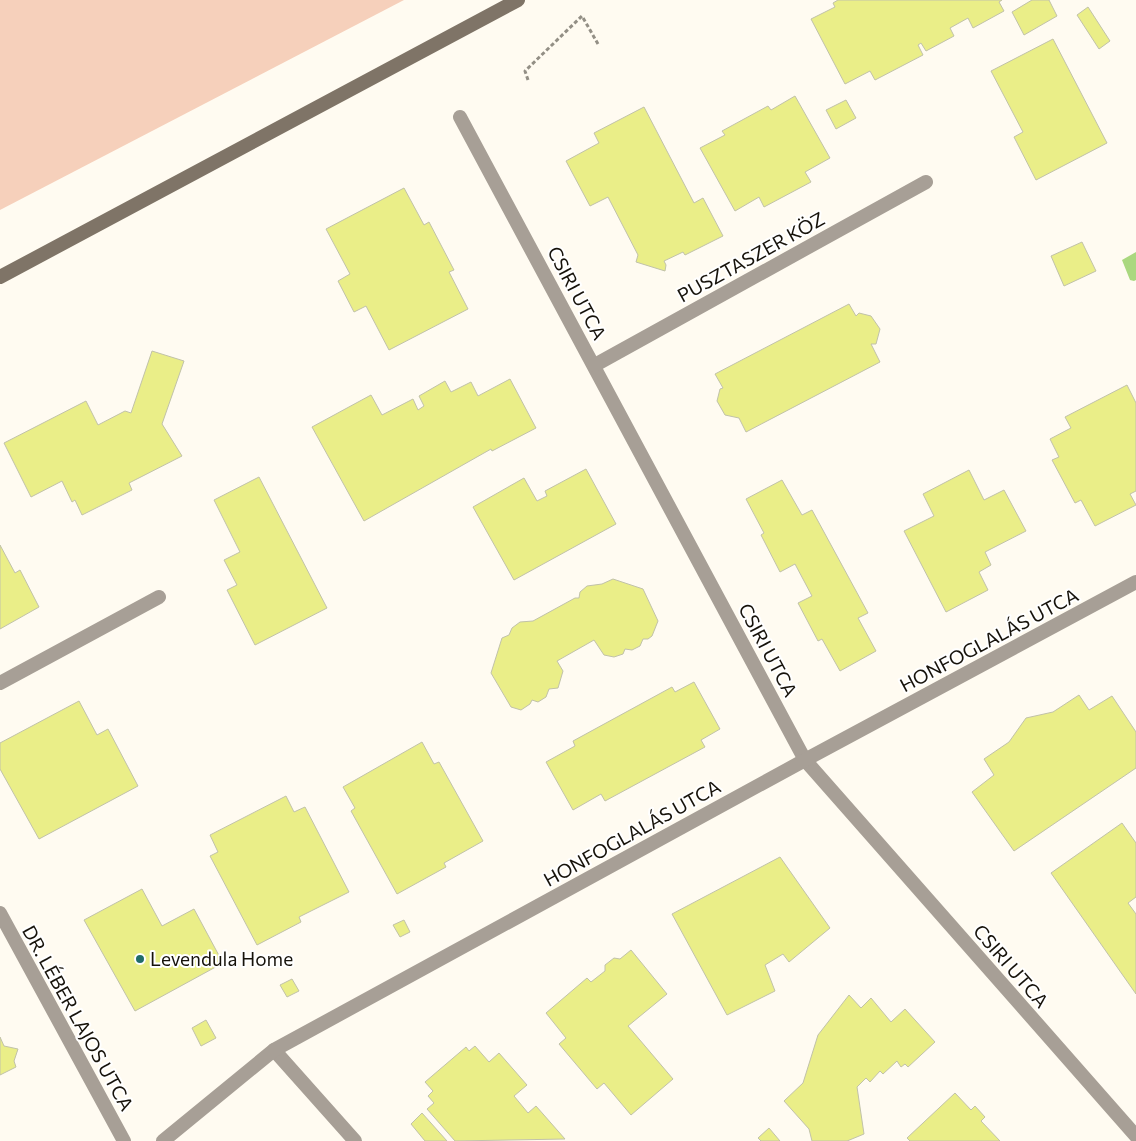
<svg xmlns="http://www.w3.org/2000/svg" width="1136" height="1141" font-family="Commissioner,sans-serif">
  <style>
    .green { fill: #f6d0bb }
    .water { fill: #aad87f }
    .building { fill: #eaee88; stroke: #c1c2a9 }
    .lines { fill: none; stroke-linecap: round; stroke-linejoin: round }
    .path { stroke: #938f85; stroke-width: 3; stroke-dasharray: 4 2.5; stroke-linecap: butt }
    .minor { stroke: #a79f96; stroke-width: 14 }
    .secondary { stroke: #7f7467; stroke-width: 14 }
    .poi-dot { fill: #216c69; stroke: #fff; stroke-width: 2 }
    .labels { text-anchor: middle; stroke-width: 4; stroke-linejoin: round; paint-order: stroke }
    .street-label { font-size: 19px; fill: #16120a; stroke: #fff }
    .poi-label { font-size: 19px; fill: #16120a; stroke: #fff; text-anchor: start }
  </style>
  <rect width="100%" height="100%" fill="#fffbf1"/>
  <path class="green" d="M 0,0 L 404,0 L 0,210 Z"/>
  <path class="water" d="M 1136,252 L 1136,280 L 1134,281 L 1130,280 L 1122,260 Z"/>
  <g class="building">
    <path d="M 838,0 L 1002,0 L 999,2 L 1004,11 L 973,28 L 968,18 L 950,28 L 954,36 L 926,51 L 921,43 L 918,45 L 923,55 L 875,80 L 870,71 L 845,84 L 811,19 L 835,7 L 833,3 Z"/>
    <path d="M 1032,0 L 1049,0 L 1057,16 L 1024,35 L 1012,12 Z"/>
    <path d="M 1088,7 L 1110,41 L 1099,49 L 1077,15 Z"/>
    <path d="M 1053,39 L 1107,143 L 1036,180 L 1014,137 L 1023,132 L 991,71 Z"/>
    <path d="M 795,96 L 830,158 L 805,172 L 811,182 L 764,207 L 759,197 L 735,211 L 700,148 L 725,135 L 722,131 L 768,106 L 771,110 Z"/>
    <path d="M 846,100 L 856,118 L 836,129 L 826,110 Z"/>
    <path d="M 644,107 L 694,203 L 703,198 L 723,236 L 685,255 L 683,252 L 664,261 L 666,265 L 665,271 L 636,262 L 638,255 L 608,197 L 590,206 L 566,161 L 599,143 L 594,133 Z"/>
    <path d="M 404,188 L 424,225 L 429,222 L 454,270 L 449,272 L 468,309 L 389,350 L 366,306 L 354,312 L 338,281 L 350,274 L 326,229 Z"/>
    <path d="M 1082,242 L 1096,271 L 1064,286 L 1051,256 Z"/>
    <path d="M 849,304 L 856,316 L 859,313 L 871,316 L 880,329 L 876,344 L 871,344 L 880,362 L 746,432 L 739,418 L 725,415 L 717,401 L 720,389 L 723,388 L 715,374 Z"/>
    <path d="M 152,351 L 184,361 L 162,424 L 182,456 L 129,483 L 132,490 L 82,515 L 75,500 L 72,502 L 62,481 L 31,497 L 4,443 L 86,401 L 98,425 L 125,411 L 131,413 Z"/>
    <path d="M 510,379 L 536,428 L 492,451 L 491,449 L 364,521 L 312,427 L 371,395 L 382,415 L 413,399 L 418,410 L 424,406 L 419,396 L 445,381 L 451,392 L 471,382 L 478,396 Z"/>
    <path d="M 1127,385 L 1136,403 L 1136,491 L 1130,494 L 1136,505 L 1095,526 L 1081,500 L 1075,503 L 1052,460 L 1059,457 L 1050,439 L 1071,428 L 1065,417 Z"/>
    <path d="M 586,469 L 616,524 L 514,580 L 473,507 L 524,478 L 537,501 L 547,496 L 545,491 Z"/>
    <path d="M 969,470 L 984,500 L 1004,490 L 1026,531 L 985,552 L 991,565 L 979,572 L 988,590 L 946,612 L 904,531 L 934,516 L 923,494 Z"/>
    <path d="M 259,477 L 327,608 L 255,645 L 227,590 L 237,585 L 224,560 L 240,552 L 214,500 Z"/>
    <path d="M 782,480 L 802,515 L 812,510 L 868,613 L 858,618 L 876,651 L 840,671 L 822,639 L 818,641 L 798,603 L 812,596 L 795,564 L 780,572 L 761,535 L 764,533 L 746,499 Z"/>
    <path d="M 0,545 L 15,573 L 20,570 L 39,607 L 0,629 Z"/>
    <path d="M 613,579 L 643,589 L 658,621 L 652,636 L 648,639 L 643,639 L 640,646 L 632,650 L 625,649 L 623,654 L 614,657 L 604,655 L 594,640 L 557,661 L 563,671 L 558,688 L 549,689 L 546,697 L 538,702 L 532,700 L 530,704 L 521,710 L 511,707 L 491,673 L 502,638 L 509,635 L 512,628 L 520,622 L 533,621 L 575,598 L 579,598 L 580,592 L 587,586 L 602,584 Z"/>
    <path d="M 694,682 L 720,729 L 701,740 L 705,747 L 605,801 L 601,794 L 573,810 L 546,762 L 575,746 L 573,741 L 672,687 L 675,692 Z"/>
    <path d="M 1079,695 L 1089,710 L 1112,696 L 1136,732 L 1136,768 L 1014,851 L 972,792 L 994,775 L 984,759 L 1009,742 L 1026,718 L 1053,712 Z"/>
    <path d="M 79,701 L 97,735 L 108,729 L 138,786 L 39,839 L 0,769 L 0,743 Z"/>
    <path d="M 422,742 L 434,764 L 439,762 L 483,841 L 444,863 L 446,867 L 397,894 L 351,811 L 355,808 L 343,787 Z"/>
    <path d="M 286,796 L 294,812 L 305,807 L 349,892 L 299,917 L 301,922 L 257,945 L 210,856 L 218,852 L 210,835 Z"/>
    <path d="M 1122,823 L 1136,843 L 1136,897 L 1128,903 L 1136,914 L 1136,994 L 1051,873 Z"/>
    <path d="M 780,857 L 830,928 L 789,962 L 783,954 L 765,965 L 775,991 L 727,1015 L 672,914 Z"/>
    <path d="M 142,889 L 162,926 L 194,909 L 223,963 L 135,1011 L 84,920 Z"/>
    <path d="M 404,920 L 410,932 L 400,937 L 393,925 Z"/>
    <path d="M 631,950 L 667,994 L 628,1026 L 673,1079 L 631,1115 L 604,1083 L 597,1089 L 559,1044 L 566,1038 L 546,1013 L 587,978 L 591,982 L 605,971 L 605,965 L 614,958 L 620,959 Z"/>
    <path d="M 292,979 L 299,991 L 287,997 L 280,985 Z"/>
    <path d="M 849,995 L 861,1008 L 871,998 L 891,1022 L 905,1009 L 935,1042 L 908,1067 L 905,1064 L 901,1067 L 897,1061 L 883,1074 L 880,1071 L 870,1082 L 866,1078 L 857,1087 L 864,1134 L 847,1141 L 812,1141 L 809,1129 L 784,1101 L 803,1083 L 818,1035 Z"/>
    <path d="M 206,1020 L 216,1038 L 201,1046 L 192,1028 Z"/>
    <path d="M 0,1037 L 4,1046 L 18,1049 L 14,1061 L 16,1067 L 0,1075 Z"/>
    <path d="M 475,1046 L 489,1062 L 499,1053 L 527,1085 L 514,1096 L 528,1113 L 536,1106 L 565,1139 L 455,1141 L 427,1109 L 434,1103 L 428,1096 L 433,1091 L 425,1082 L 466,1047 L 469,1051 Z"/>
    <path d="M 955,1093 L 971,1110 L 975,1106 L 985,1117 L 981,1121 L 1000,1141 L 910,1141 L 907,1138 Z"/>
    <path d="M 422,1113 L 447,1141 L 425,1141 L 411,1124 Z"/>
    <path d="M 769,1128 L 780,1141 L 761,1141 L 758,1138 Z"/>
  </g>
  <g class="lines">
    <path class="path" d="M 528,80 L 525,71 L 582,16 L 598,44"/>
    <g class="minor">
      <path d="M 460,117 L 805,760 L 1136,1136"/>
      <path d="M 595,365 L 926,182"/>
      <path d="M 0,683 L 159,597"/>
      <path d="M 0,913 L 124,1141"/>
      <path d="M 274,1050 L 355,1141"/>
      <path d="M 163,1141 L 274,1050 L 805,760 L 1136,582"/>
    </g>
    <path class="secondary" d="M 0,277 L 518,0"/>
  </g>
  <circle class="poi-dot" cx="140" cy="959" r="5"/>
  <g class="labels">
    <g class="street-label">
      <text transform="translate(751 257) rotate(-29)" y="7">PUSZTASZER KÖZ</text>
      <text transform="translate(577 293) rotate(62)" y="7">CSIRI UTCA</text>
      <text transform="translate(989 640) rotate(-28)" y="7">HONFOGLALÁS UTCA</text>
      <text transform="translate(768 650) rotate(62)" y="7">CSIRI UTCA</text>
      <text transform="translate(632 833) rotate(-29)" y="7">HONFOGLALÁS UTCA</text>
      <text transform="translate(1011 966) rotate(49)" y="7">CSIRI UTCA</text>
      <text transform="translate(78 1018) rotate(61)" y="7">DR. LÉBER LAJOS UTCA</text>
    </g>
    <g class="poi-label">
      <text x="150" y="966">Levendula Home</text>
    </g>
  </g>
</svg>
